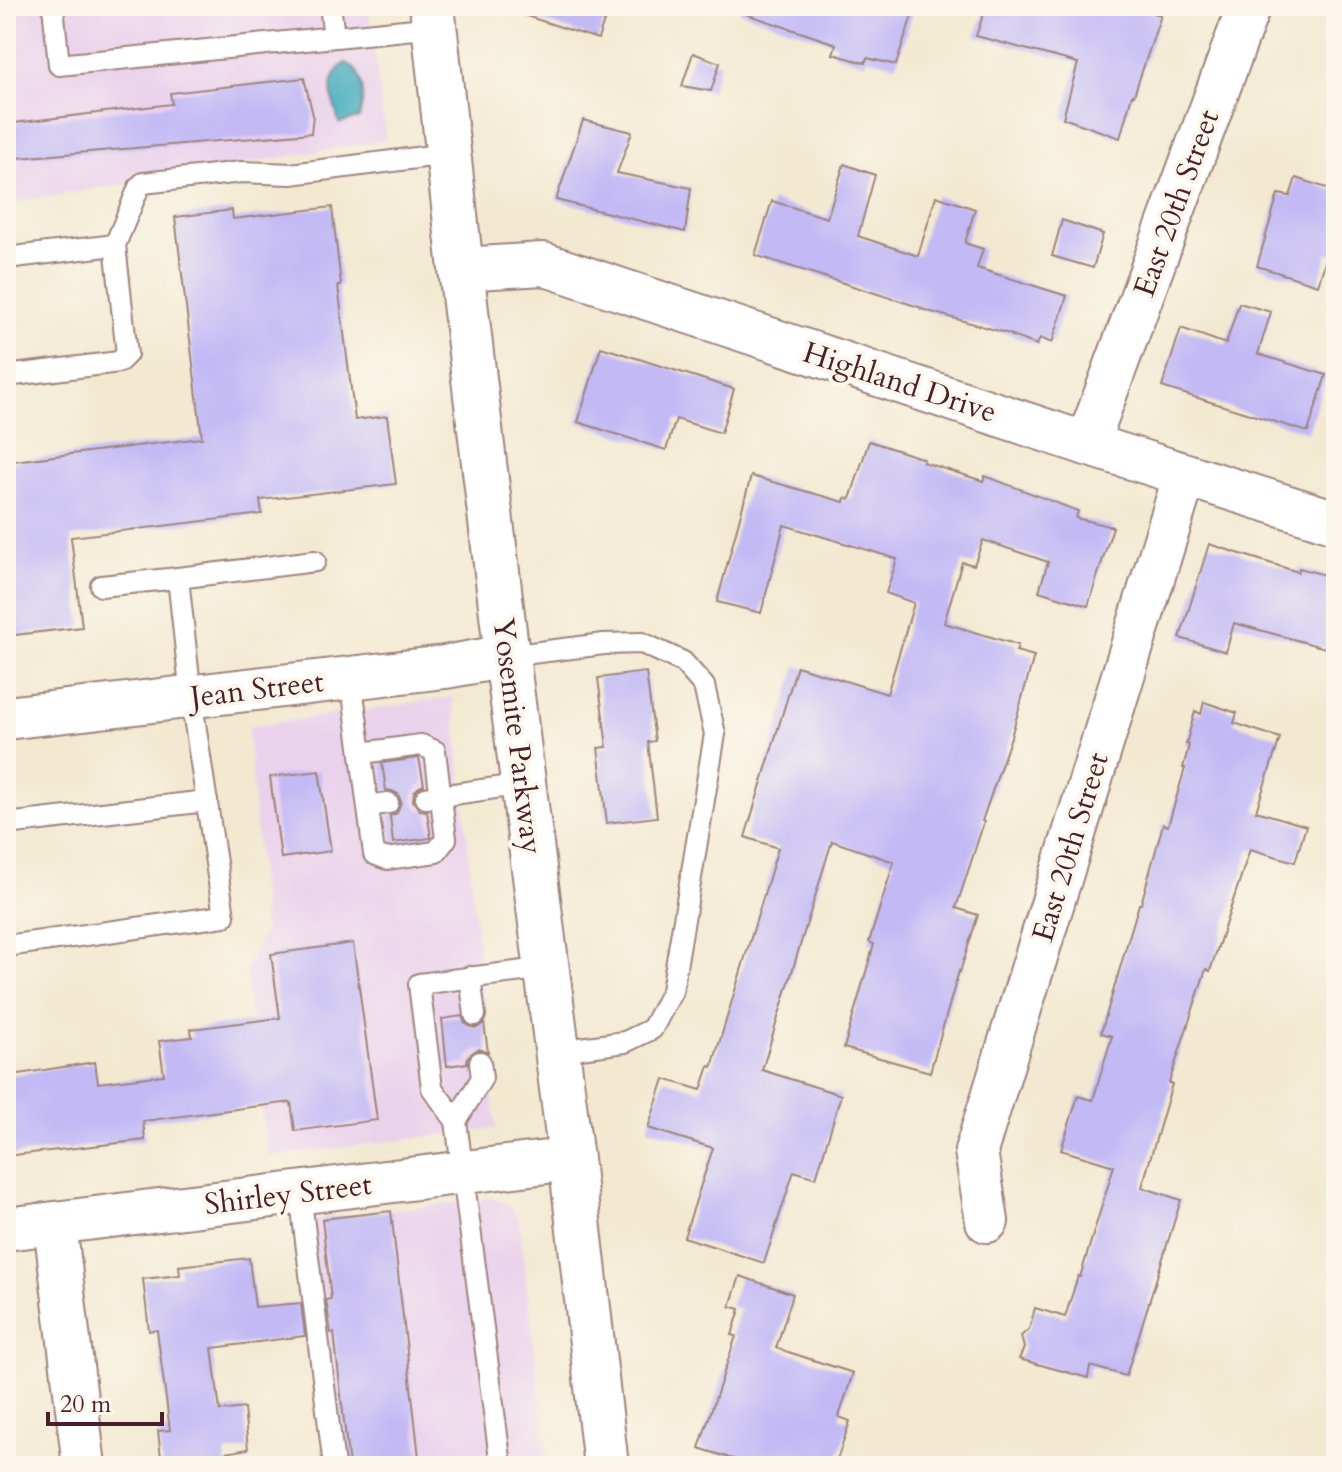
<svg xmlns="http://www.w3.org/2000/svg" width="1342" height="1472" font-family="Cardo,serif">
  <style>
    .built { fill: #ead1ec }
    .water { fill: #3ca9bc; stroke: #436474; stroke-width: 2 }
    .building { fill: #c2b9f5 }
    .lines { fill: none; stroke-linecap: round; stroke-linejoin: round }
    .service-casing { stroke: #9e847e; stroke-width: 24 }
    .minor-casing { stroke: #9e847e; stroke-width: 46 }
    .primary-casing { stroke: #9e847e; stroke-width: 48 }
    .service { stroke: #fff; stroke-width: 20 }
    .minor { stroke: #fff; stroke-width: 42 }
    .primary { stroke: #fff; stroke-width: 44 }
    .labels { text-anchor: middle; stroke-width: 8; stroke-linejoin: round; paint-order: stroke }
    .street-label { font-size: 30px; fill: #4a1f2b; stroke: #fbf7ec }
  </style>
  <rect width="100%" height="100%" fill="#fbf7ec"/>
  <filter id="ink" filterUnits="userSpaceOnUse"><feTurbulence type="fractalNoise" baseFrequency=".0125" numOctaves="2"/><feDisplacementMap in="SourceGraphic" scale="16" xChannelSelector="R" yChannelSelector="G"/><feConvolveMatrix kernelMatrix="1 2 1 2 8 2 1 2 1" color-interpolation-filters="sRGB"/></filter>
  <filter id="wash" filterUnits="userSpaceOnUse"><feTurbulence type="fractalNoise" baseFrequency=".006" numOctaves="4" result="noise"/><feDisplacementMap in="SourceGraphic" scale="32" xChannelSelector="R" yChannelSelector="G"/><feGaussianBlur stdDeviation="1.8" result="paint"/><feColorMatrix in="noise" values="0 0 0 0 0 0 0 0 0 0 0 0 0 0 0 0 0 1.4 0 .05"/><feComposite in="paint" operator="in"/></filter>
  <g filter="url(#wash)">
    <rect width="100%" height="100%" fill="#f3e9d1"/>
    <g class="built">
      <path d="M 6,6 L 368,6 L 386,140 L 6,204 Z"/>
      <path d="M 453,697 L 496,1128 L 267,1157 L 245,971 L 264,931 L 248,727 Z"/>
      <path d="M 493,1198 L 509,1205 L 519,1219 L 548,1466 L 330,1466 L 303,1221 Z"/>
    </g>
    <path class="water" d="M 345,63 C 367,71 364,100 359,118 L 339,123 C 333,98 322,81 345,63 Z"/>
    <g id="blocks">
      <g class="building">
        <path d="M 515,6 L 609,6 L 598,39 L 514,12 Z"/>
        <path d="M 741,6 L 915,6 L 896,65 L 867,58 L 865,63 L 833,54 L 836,44 L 740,12 Z"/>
        <path d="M 986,6 L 1127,6 L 1161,15 L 1134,95 L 1132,95 L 1120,138 L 1063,118 L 1078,63 L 976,36 Z"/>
        <path d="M 693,53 L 720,63 L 711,91 L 682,86 Z"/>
        <path d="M 304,78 L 313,115 L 311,133 L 6,159 L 6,124 L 172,104 L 170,93 Z"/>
        <path d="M 583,120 L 632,132 L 617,173 L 691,188 L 685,232 L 556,200 Z"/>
        <path d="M 844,164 L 875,175 L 858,236 L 918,256 L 936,196 L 975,209 L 965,243 L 983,249 L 977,268 L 1067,296 L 1052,343 L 1040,338 L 1037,345 L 1012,336 L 1013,335 L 921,309 L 922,308 L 755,255 L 772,201 L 827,218 Z"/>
        <path d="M 1296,178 L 1336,191 L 1336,255 L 1328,253 L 1318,285 L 1257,266 L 1278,194 L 1290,196 Z"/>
        <path d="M 332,207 L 341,285 L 338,286 L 355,420 L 387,416 L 396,484 L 260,500 L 262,514 L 71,537 L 82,627 L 6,636 L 6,462 L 202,438 L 175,217 L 232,210 L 233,219 Z"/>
        <path d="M 1062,220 L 1103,234 L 1093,268 L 1052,256 Z"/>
        <path d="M 1239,303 L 1271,312 L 1258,354 L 1326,375 L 1308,432 L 1162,387 L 1181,328 L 1226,344 Z"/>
        <path d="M 601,347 L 734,389 L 721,433 L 676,419 L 666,450 L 578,422 Z"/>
        <path d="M 869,441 L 924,459 L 923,462 L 983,481 L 985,476 L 1078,511 L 1076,518 L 1113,527 L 1088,606 L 1039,591 L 1048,562 L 983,540 L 974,565 L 962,562 L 944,623 L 1018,645 L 1016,651 L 1034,656 L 1011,737 L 982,821 L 984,822 L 956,908 L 978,915 L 960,972 L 959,971 L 930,1072 L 844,1048 L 874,944 L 869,942 L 894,862 L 832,841 L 762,1070 L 841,1095 L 816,1178 L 794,1171 L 764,1263 L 684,1237 L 713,1148 L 648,1128 L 664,1079 L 701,1090 L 709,1066 L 712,1067 L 778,848 L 745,837 L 797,666 L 887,694 L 914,603 L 886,593 L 897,559 L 784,525 L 761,613 L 717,602 L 751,476 L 844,502 L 845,498 L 850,499 Z"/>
        <path d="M 1209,544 L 1298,572 L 1299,568 L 1336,578 L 1336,651 L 1234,623 L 1226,652 L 1180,638 Z"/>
        <path d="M 646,672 L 655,741 L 648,742 L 657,817 L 607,823 L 598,748 L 607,747 L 598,678 Z"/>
        <path d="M 1204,702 L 1237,713 L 1234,723 L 1280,738 L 1256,811 L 1306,826 L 1295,862 L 1250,849 L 1210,971 L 1206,969 L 1169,1083 L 1172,1084 L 1142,1187 L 1181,1200 L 1126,1376 L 1090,1366 L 1088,1378 L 1019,1359 L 1024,1348 L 1021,1336 L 1029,1329 L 1035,1308 L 1065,1317 L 1078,1276 L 1080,1277 L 1114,1166 L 1061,1150 L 1078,1096 L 1093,1100 L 1112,1036 L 1101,1033 L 1127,944 L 1139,904 L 1141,904 L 1163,824 L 1168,826 L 1185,768 L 1183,768 L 1189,745 L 1186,744 L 1195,711 L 1201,714 Z"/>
        <path d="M 419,758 L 424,785 L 419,787 L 414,792 L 413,801 L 420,810 L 427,811 L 431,838 L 393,843 L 390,816 L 397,813 L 401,802 L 398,794 L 392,791 L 386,790 L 382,763 Z"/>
        <path d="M 319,771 L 331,851 L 281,858 L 270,777 Z"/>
        <path d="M 353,943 L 377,1120 L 295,1131 L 291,1102 L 143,1121 L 145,1140 L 6,1156 L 6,1076 L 95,1062 L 98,1083 L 164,1075 L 159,1041 L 192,1037 L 191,1029 L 280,1018 L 271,954 Z"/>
        <path d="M 462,1016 L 465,1023 L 471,1027 L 477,1028 L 484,1023 L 488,1052 L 478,1049 L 468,1056 L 467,1063 L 447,1066 L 442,1019 Z"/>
        <path d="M 391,1211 L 420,1466 L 349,1466 L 334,1333 L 331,1333 L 326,1300 L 331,1299 L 322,1219 Z"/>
        <path d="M 249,1258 L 255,1307 L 301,1303 L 305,1336 L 212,1348 L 220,1411 L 244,1408 L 248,1449 L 225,1453 L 226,1466 L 162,1466 L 158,1431 L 170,1430 L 157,1330 L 149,1331 L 143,1279 L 180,1275 L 179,1266 Z"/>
        <path d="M 740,1276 L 793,1294 L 776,1348 L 853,1373 L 839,1417 L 850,1421 L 835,1466 L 754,1466 L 699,1448 L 736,1336 L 732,1335 L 740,1309 L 730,1306 Z"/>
      </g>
    </g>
  </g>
  <g filter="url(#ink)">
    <use href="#blocks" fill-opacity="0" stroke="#9e847e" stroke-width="2"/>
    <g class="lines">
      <g class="service-casing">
        <g id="service">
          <path d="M 53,6 L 59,65 L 434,27"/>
          <path d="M 331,13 L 334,37"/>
          <path d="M 115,245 L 139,187 L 143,183 L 242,172 L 291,174 L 447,154"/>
          <path d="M 6,258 L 115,245 L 127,354 L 119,362 L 6,376"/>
          <path d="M 101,586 L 178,578"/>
          <path d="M 507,656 L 604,644 L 642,643 L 683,662 L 704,686 L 715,734 L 672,991 L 652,1029 L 625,1042 L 558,1051"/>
          <path d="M 351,678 L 374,854 L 387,859 L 436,852 L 446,839 L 435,751 L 421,745 L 362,753"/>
          <path d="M 426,798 L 524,784"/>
          <path d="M 368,806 L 388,803"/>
          <path d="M 6,824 L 207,801"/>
          <path d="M 6,946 L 224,916 L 191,697 L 178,578 L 315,561"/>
          <path d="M 470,977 L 475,1015"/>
          <path d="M 456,1121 L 482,1078 L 480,1062"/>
          <path d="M 300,1193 L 334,1466"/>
          <path d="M 501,1466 L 456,1121 L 432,1088 L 419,984 L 547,968"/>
        </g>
      </g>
      <g class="minor-casing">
        <g id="minor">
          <path d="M 461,269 L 543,264 L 1087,444 L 1336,522"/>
          <path d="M 1087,444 L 1249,6"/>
          <path d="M 6,718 L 445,667 L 507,656"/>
          <path d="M 987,1221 L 976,1151 L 1185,475"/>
          <path d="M 55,1224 L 84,1466"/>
          <path d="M 6,1229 L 571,1159"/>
        </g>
      </g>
      <g class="primary-casing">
        <path id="primary" d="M 432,6 L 461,269 L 507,656 L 571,1159 L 606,1466"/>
      </g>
      <use href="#service" class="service"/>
      <use href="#minor" class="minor"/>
      <use href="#primary" class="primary"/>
    </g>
  </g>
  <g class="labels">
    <g class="street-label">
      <text transform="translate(1176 203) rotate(-70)" y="10">East 20th Street</text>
      <text transform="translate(900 382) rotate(18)" y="10">Highland Drive</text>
      <text transform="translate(257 689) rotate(-7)" y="10">Jean Street</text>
      <text transform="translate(518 736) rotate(83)" y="10">Yosemite Parkway</text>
      <text transform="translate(1070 847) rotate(-73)" y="10">East 20th Street</text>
      <text transform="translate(288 1194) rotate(-7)" y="10">Shirley Street</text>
    </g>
  </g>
  <rect width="1342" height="1472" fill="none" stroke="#fbf7ec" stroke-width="32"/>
  <path d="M48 1412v12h114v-12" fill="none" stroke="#4a1f2b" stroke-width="4"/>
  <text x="60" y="1412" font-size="24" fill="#4a1f2b" stroke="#fbf7ec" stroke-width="6" paint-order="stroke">20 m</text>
</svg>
